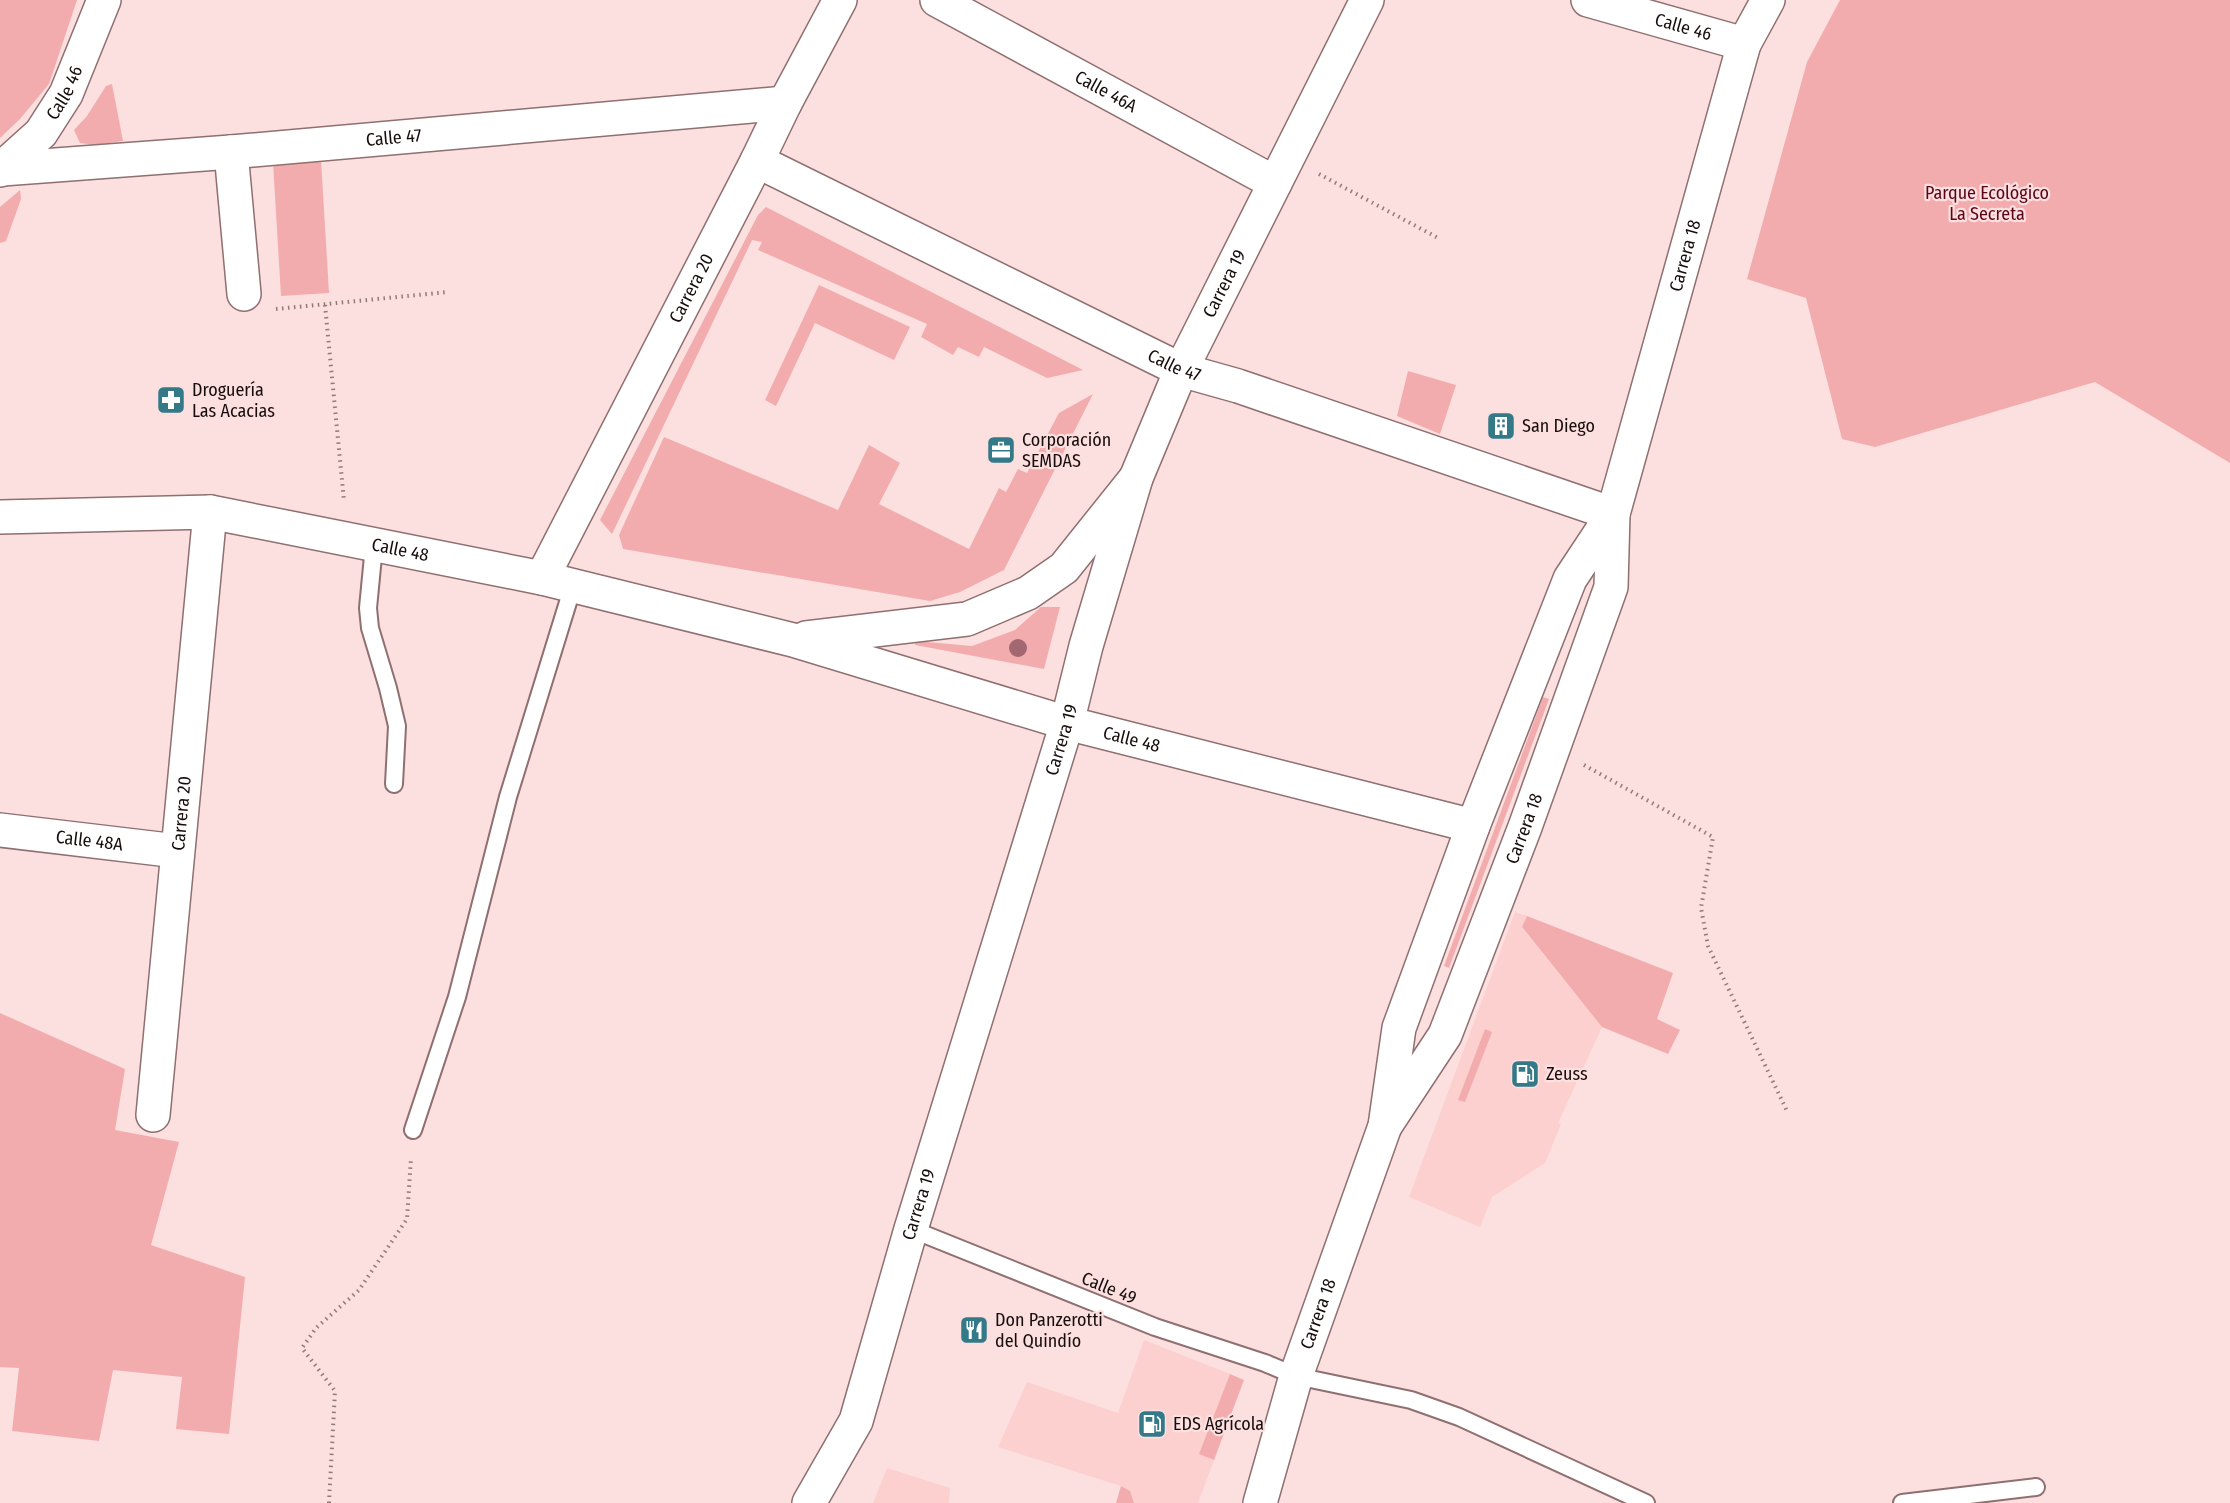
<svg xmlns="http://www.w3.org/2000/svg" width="2230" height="1503" font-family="'Fira Sans Condensed',sans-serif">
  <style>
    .built { fill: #fdd0d0 }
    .green { fill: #f3acad }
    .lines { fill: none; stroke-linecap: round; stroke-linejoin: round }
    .lane-casing { stroke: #8f6f6f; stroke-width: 20 }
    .street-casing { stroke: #8f6f6f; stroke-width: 36 }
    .secondary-casing { stroke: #8f6f6f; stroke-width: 36 }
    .primary-casing { stroke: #8f6f6f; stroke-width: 36 }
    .path { stroke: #907b7b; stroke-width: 4; stroke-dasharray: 1.5 4.5; stroke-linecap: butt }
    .lane { stroke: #fff; stroke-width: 16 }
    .street { stroke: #fff; stroke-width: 33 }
    .secondary { stroke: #fff; stroke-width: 33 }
    .primary { stroke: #fff; stroke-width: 33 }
    .tree { fill: #a36771 }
    .labels { text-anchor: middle; stroke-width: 4.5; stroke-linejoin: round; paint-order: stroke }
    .street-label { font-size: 18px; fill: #180d0d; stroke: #fcdfdf }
    .park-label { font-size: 18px; fill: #5b0417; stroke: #fcdfdf }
    .poi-label { font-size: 18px; fill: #180d0d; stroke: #fcdfdf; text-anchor: start }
  </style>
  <rect width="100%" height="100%" fill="#fcdfdf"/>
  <g class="built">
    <path d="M 1515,912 L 1527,916 L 1522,928 L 1602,1027 L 1558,1123 L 1561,1124 L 1545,1163 L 1492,1197 L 1480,1227 L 1409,1197 Z"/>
    <path d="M 1144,1340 L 1230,1374 L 1200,1454 L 1214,1460 L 1198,1503 L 1134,1503 L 1130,1491 L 1121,1486 L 998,1447 L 1027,1382 L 1118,1413 Z"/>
    <path d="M 887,1468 L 950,1488 L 949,1503 L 873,1503 Z"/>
  </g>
  <g class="green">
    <path d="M 0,0 L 77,0 L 49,84 L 20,119 L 0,138 Z"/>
    <path d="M 1840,0 L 2230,0 L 2230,463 L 2095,382 L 1875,447 L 1842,439 L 1806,298 L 1747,279 L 1807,62 Z"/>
    <path d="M 112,84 L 123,141 L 95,145 L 80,143 L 74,130 L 87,116 L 106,86 Z"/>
    <path d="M 321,160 L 329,293 L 281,296 L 273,163 Z"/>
    <path d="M 20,190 L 21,199 L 6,241 L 0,243 L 0,207 Z"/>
    <path d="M 766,207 L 1083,370 L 1047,378 L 984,347 L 979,357 L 958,347 L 953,355 L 921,337 L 927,324 L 758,250 L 762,242 L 752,240 L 612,534 L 600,520 L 758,215 Z"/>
    <path d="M 819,285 L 910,327 L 894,360 L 815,323 L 776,406 L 765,400 Z"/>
    <path d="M 1408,371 L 1456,385 L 1440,434 L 1397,416 Z"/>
    <path d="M 1093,394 L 1004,570 L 960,592 L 930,601 L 623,549 L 619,535 L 664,437 L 838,510 L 869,445 L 900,463 L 879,504 L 969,549 L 999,488 L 1006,492 L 1018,469 L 1027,473 L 1059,413 Z"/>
    <path d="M 1041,607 L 1060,607 L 1044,669 L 915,645 L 916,641 L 972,646 L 1015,630 Z"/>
    <path d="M 1543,697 L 1549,699 L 1449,968 L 1444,966 Z"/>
    <path d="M 1527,916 L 1673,973 L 1657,1019 L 1680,1030 L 1668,1054 L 1602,1027 L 1522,927 Z"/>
    <path d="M 0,1013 L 125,1069 L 115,1130 L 179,1142 L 151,1245 L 245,1277 L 229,1434 L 176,1429 L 182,1377 L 113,1370 L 99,1441 L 12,1431 L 19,1368 L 0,1367 Z"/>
    <path d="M 1485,1029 L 1492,1032 L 1465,1102 L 1458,1100 Z"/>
    <path d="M 1230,1374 L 1244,1380 L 1214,1460 L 1199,1454 Z"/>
    <path d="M 1121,1486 L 1130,1491 L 1134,1503 L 1116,1503 Z"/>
  </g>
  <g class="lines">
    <g class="lane-casing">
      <g id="lane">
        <path d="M 374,546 L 368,608 L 370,628 L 388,688 L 397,726 L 394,784"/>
        <path d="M 413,1130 L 457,997 L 508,797 L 573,586"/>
        <path d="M 911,1229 L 1155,1327 L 1265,1363 L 1296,1376 L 1411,1400 L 1459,1417 L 1646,1503"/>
        <path d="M 1902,1503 L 2036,1487"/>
      </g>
    </g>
    <g class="street-casing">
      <g id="street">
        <path id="s1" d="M 937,0 L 1275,183"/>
        <path id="s2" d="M 1588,0 L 1744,44"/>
        <path d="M 231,152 L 244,294"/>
        <path id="s3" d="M 757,161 L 1181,370 L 1238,386 L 1613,514"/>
        <path id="s4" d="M 2,169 L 231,152 L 785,103"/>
        <path id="s5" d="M 0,170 L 41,133 L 66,94 L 104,0"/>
        <path id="s6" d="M 542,578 L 757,161 L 785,103 L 840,0"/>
        <path id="s7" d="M 0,830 L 177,851"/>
        <path id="s8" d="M 153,1115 L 210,512"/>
      </g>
    </g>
    <g class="secondary-casing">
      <g id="secondary">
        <path id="s9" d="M 0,517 L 210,512 L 542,578 L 793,640 L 1067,723 L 1473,826"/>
        <path d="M 806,638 L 967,619 L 1028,593 L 1064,568 L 1136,478"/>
      </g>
    </g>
    <g class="primary-casing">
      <g id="primary">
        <path id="s10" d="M 1385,1126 L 1445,1035 L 1525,827 L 1611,587 L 1613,514 L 1744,44 L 1768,0"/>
        <path id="s11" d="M 809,1503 L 856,1421 L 911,1229 L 1067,723 L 1086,646 L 1136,478 L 1181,370 L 1367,0"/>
        <path id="s12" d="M 1260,1503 L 1296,1376 L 1385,1126 L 1399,1028 L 1473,826 L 1570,579 L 1613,514"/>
      </g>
    </g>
    <g class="path">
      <path d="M 1319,174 L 1440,239"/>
      <path d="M 325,305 L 344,501"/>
      <path d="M 276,309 L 448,292"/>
      <path d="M 1584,765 L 1713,837 L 1701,908 L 1708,946 L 1787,1111"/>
      <path d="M 329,1503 L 335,1391 L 302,1348 L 316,1328 L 359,1290 L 407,1219 L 411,1158"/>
    </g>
    <use href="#lane" class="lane"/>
    <use href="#street" class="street"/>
    <use href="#secondary" class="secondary"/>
    <use href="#primary" class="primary"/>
  </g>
  <circle class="tree" cx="1018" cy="648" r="9"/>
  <defs>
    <g id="pharmacy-square" transform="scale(1.5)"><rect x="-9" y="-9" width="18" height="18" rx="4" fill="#347987" stroke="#fcdfdf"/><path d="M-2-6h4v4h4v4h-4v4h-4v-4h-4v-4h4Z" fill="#fff"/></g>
    <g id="building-square" transform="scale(1.5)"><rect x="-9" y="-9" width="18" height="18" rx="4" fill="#347987" stroke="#fcdfdf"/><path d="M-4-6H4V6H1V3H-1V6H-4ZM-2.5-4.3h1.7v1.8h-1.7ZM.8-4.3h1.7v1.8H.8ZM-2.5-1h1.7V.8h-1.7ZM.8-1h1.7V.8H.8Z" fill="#fff"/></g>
    <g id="office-square" transform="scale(1.5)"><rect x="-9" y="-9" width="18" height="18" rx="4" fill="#347987" stroke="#fcdfdf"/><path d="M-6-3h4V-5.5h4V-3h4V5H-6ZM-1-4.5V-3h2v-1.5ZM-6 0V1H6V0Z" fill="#fff"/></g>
    <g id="fuel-square" transform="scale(1.5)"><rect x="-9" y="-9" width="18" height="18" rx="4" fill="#347987" stroke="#fcdfdf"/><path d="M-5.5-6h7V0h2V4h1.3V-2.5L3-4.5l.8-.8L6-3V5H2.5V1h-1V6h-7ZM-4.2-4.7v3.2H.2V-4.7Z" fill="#fff"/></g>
    <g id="restaurant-square" transform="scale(1.5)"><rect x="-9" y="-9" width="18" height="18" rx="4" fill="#347987" stroke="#fcdfdf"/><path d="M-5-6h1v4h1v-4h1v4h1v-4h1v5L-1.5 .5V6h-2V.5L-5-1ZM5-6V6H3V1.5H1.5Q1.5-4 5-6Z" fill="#fff"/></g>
  </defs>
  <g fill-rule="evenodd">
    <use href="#pharmacy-square" x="171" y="400"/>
    <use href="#building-square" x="1501" y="426"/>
    <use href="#office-square" x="1001" y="450"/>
    <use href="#fuel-square" x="1525" y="1074"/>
    <use href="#restaurant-square" x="974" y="1330"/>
    <use href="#fuel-square" x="1152" y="1424"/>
  </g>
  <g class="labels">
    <g class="street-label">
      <text dy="6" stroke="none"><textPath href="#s2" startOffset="99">Calle 46</textPath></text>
      <text dy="6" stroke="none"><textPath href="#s1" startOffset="192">Calle 46A</textPath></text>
      <text dy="6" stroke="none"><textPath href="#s5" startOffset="102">Calle 46</textPath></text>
      <text dy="6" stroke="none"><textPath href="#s4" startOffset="393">Calle 47</textPath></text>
      <text dy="6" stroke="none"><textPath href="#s10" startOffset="928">Carrera 18</textPath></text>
      <text dy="6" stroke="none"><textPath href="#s11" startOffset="1292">Carrera 19</textPath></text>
      <text dy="6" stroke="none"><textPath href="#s6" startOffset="326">Carrera 20</textPath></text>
      <text dy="6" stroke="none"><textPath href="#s3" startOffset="465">Calle 47</textPath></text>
      <text dy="6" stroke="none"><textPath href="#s9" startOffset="404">Calle 48</textPath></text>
      <text dy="6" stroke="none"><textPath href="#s9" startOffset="1160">Calle 48</textPath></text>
      <text dy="6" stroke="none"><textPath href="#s11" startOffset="806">Carrera 19</textPath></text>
      <text dy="6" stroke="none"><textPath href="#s8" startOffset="303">Carrera 20</textPath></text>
      <text dy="6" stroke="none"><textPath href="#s10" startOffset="330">Carrera 18</textPath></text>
      <text dy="6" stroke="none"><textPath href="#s7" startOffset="90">Calle 48A</textPath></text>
      <text dy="6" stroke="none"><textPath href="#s11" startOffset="320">Carrera 19</textPath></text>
      <text transform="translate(1109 1288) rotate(22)" y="6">Calle 49</text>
      <text dy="6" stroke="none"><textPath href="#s12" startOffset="198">Carrera 18</textPath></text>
    </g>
    <g class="park-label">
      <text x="1987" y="199">Parque Ecológico<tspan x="1987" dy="21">La Secreta</tspan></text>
    </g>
    <g class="poi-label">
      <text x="192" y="396">Droguería<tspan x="192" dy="21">Las Acacias</tspan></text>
      <text x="1522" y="432">San Diego</text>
      <text x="1022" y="446">Corporación<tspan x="1022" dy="21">SEMDAS</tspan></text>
      <text x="1546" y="1080">Zeuss</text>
      <text x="995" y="1326">Don Panzerotti<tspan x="995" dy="21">del Quindío</tspan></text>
      <text x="1173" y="1430">EDS Agrícola</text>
    </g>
  </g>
</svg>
